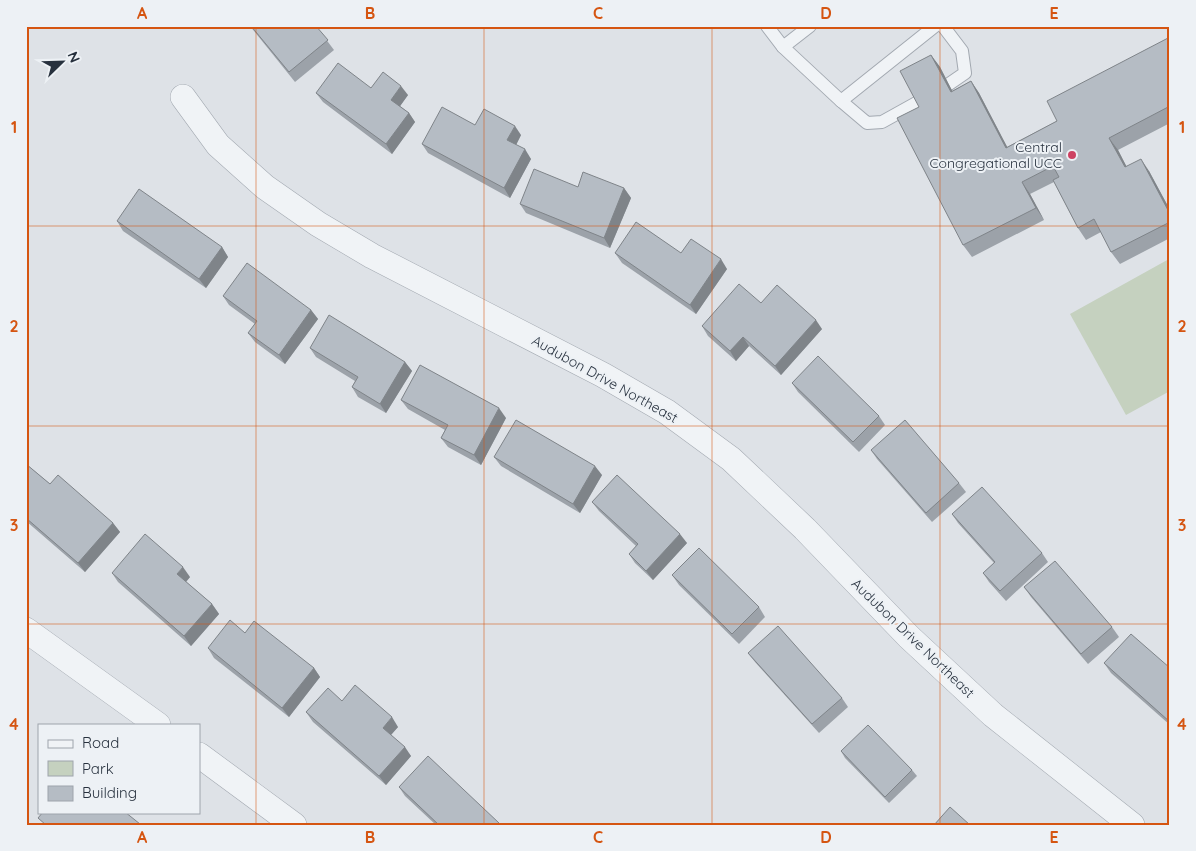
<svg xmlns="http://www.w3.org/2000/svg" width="1196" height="851" font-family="Quicksand,sans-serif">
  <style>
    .green { fill: #c5d1bf }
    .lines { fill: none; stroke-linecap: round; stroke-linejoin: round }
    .lane-casing { stroke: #a3a9b1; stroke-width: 14 }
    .street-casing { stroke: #a3a9b1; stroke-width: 26 }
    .lane { stroke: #f0f3f6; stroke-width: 12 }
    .street { stroke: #f0f3f6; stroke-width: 25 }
    .wall { fill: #9ca2a9 }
    .shaded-wall { fill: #7f8489 }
    .building { fill: #b5bcc4; stroke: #7f8489 }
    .grid { fill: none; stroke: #d55511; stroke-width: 1; stroke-opacity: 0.55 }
    .poi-dot { fill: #cd4262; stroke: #edf1f5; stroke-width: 2 }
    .labels { text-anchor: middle; stroke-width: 4; stroke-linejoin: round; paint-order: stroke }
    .poi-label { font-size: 14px; fill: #27313e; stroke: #edf1f5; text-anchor: end }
    .street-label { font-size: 14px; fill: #27313e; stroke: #edf1f5 }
    .neatline { fill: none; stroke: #d55511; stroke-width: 2 }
    .grid-label { font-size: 16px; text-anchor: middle; font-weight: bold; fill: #d55511 }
  </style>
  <rect width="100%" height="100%" fill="#dee2e7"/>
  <path class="green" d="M 1169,259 L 1170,391 L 1126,415 L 1070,314 Z"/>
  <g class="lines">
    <g class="lane-casing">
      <g id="lane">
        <path d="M 767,26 L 783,47"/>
        <path d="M 810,26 L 783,47 L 841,101 L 935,26"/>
        <path d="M 943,26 L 962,51 L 965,73 L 949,84"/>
        <path d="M 841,101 L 867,123 L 882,122 L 918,102"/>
      </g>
    </g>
    <g class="street-casing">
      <g id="street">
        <path d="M 183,97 L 218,145 L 265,187 L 318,224 L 372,256 L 603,375 L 667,412 L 731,459 L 805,529 L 909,637 L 993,715 L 1132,825"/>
        <path d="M 26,630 L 158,725"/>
        <path d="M 199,755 L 294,825"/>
      </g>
    </g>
    <use href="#lane" class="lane"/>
    <use href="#street" class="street"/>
  </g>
  <g class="wall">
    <path d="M 250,26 L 316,26 L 334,50 L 295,82 Z"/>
    <path d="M 1170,37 L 1170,123 L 1118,150 L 1126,166 L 1149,171 L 1170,210 L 1170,238 L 1120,264 L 1111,252 L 1101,232 L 1086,240 L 1078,228 L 1054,182 L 1030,194 L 1044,220 L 972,257 L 963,245 L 919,107 L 931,55 L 940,67 L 952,91 L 971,81 L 979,93 L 1007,147 L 1057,121 Z"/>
    <path d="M 371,88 L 408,95 L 400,106 L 409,113 L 415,122 L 392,154 L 323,102 L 316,93 Z"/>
    <path d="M 475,125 L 521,135 L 516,145 L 531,159 L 510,198 L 428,153 L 422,144 Z"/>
    <path d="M 578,187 L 624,188 L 631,198 L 610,248 L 526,213 L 520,204 Z"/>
    <path d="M 117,221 L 222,247 L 228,257 L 206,288 L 123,231 Z"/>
    <path d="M 615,253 L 681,253 L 727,269 L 696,314 L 622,263 Z"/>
    <path d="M 223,296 L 311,310 L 318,319 L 285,364 L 255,342 L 248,333 L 255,324 L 229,305 Z"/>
    <path d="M 761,303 L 822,329 L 781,375 L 749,346 L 736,361 L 708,336 L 702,326 Z"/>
    <path d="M 310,348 L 405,362 L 412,371 L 386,413 L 358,397 L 352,387 L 355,381 L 316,357 Z"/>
    <path d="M 792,383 L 879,416 L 885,425 L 859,452 L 798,392 Z"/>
    <path d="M 401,400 L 506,418 L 481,465 L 448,447 L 441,438 L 445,430 L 408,409 Z"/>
    <path d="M 871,450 L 959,483 L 966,492 L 932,522 L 877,459 Z"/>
    <path d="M 494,457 L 602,475 L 580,513 L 501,466 Z"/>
    <path d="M 26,464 L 50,484 L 113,523 L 120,532 L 85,572 L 26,521 Z"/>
    <path d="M 592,502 L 687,543 L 653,580 L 635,563 L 629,554 L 636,546 L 599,511 Z"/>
    <path d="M 952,514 L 1042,553 L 1048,562 L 1006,601 L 989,582 L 983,573 L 994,563 L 958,523 Z"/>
    <path d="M 112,573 L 190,577 L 186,582 L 212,604 L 219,614 L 191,646 L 118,582 Z"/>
    <path d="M 672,575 L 759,607 L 765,617 L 739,644 L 679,585 Z"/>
    <path d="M 1024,587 L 1112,627 L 1119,637 L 1088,664 L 1031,597 Z"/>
    <path d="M 245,633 L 314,668 L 320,677 L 289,717 L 214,658 L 208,648 Z"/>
    <path d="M 748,653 L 842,698 L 848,707 L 819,733 L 755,662 Z"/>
    <path d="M 1104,663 L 1170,668 L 1170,725 L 1111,673 Z"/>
    <path d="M 342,701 L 398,727 L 391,735 L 411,756 L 386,785 L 313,722 L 306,712 Z"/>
    <path d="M 841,751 L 912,770 L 917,776 L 889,803 L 845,758 Z"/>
    <path d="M 399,787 L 500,825 L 436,825 L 405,796 Z"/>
  </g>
  <g class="shaded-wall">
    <path d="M 931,55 L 940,67 L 959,104 L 951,92 Z"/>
    <path d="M 971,81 L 979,93 L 1014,160 L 1006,148 Z"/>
    <path d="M 401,86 L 408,95 L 398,109 L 391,100 Z"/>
    <path d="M 409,113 L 415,122 L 392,154 L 386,144 Z"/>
    <path d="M 515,126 L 521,135 L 514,149 L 507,140 Z"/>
    <path d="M 1109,138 L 1118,150 L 1133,179 L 1125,167 Z"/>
    <path d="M 525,149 L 531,159 L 510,198 L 504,188 Z"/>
    <path d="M 1141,159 L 1149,171 L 1170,210 L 1170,214 Z"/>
    <path d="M 1022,182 L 1030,194 L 1044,220 L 1036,208 Z"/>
    <path d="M 624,188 L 631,198 L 610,248 L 604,238 Z"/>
    <path d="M 222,247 L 228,257 L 206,288 L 199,279 Z"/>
    <path d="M 721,259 L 727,269 L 696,314 L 690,305 Z"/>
    <path d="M 311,310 L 318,319 L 285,364 L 279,355 Z"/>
    <path d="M 816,320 L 822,329 L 781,375 L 775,366 Z"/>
    <path d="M 743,337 L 749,346 L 736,361 L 730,351 Z"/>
    <path d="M 405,362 L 412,371 L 386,413 L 380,404 Z"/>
    <path d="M 499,408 L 506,418 L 481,465 L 474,455 Z"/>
    <path d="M 595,466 L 602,475 L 580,513 L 573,504 Z"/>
    <path d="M 113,523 L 120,532 L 85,572 L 78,563 Z"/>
    <path d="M 680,534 L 687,543 L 653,580 L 646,571 Z"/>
    <path d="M 183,567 L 190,577 L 184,584 L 177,574 Z"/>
    <path d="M 212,604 L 219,614 L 191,646 L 184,636 Z"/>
    <path d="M 314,668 L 320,677 L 289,717 L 282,708 Z"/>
    <path d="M 392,717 L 398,727 L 389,737 L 383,728 Z"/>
    <path d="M 405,747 L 411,756 L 386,785 L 379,776 Z"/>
  </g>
  <g class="building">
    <path d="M 251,26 L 316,26 L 328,40 L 289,72 Z"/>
    <path d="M 1170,37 L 1170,106 L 1109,138 L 1125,167 L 1141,159 L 1170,214 L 1170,222 L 1111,252 L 1094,219 L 1078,228 L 1053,180 L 1059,177 L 1053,166 L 1022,182 L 1036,208 L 963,245 L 897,118 L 919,107 L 900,71 L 931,55 L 951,92 L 971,81 L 1006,148 L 1057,121 L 1047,101 Z"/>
    <path d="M 338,63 L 371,88 L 383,72 L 401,86 L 391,100 L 409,113 L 386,144 L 316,93 Z"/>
    <path d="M 442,107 L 475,125 L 484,109 L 515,126 L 507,140 L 525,149 L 504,188 L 422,144 Z"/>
    <path d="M 534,169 L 578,187 L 583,172 L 624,188 L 604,238 L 520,204 Z"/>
    <path d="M 139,189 L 222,247 L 199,279 L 117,221 Z"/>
    <path d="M 636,222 L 681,253 L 691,239 L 721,259 L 690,305 L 615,253 Z"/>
    <path d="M 247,263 L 311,310 L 279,355 L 248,333 L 257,321 L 223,296 Z"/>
    <path d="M 739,284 L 761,303 L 777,285 L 816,320 L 775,366 L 743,337 L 730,351 L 702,326 Z"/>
    <path d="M 329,315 L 405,362 L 380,404 L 352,387 L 358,377 L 310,348 Z"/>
    <path d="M 818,356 L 879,416 L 853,442 L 792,383 Z"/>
    <path d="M 420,365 L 499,408 L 474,455 L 441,438 L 448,425 L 401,400 Z"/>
    <path d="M 516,420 L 595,466 L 573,504 L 494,457 Z"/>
    <path d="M 905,420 L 959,483 L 926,513 L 871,450 Z"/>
    <path d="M 26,464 L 50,484 L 58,475 L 113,523 L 78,563 L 26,518 Z"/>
    <path d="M 617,475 L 680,534 L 646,571 L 629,554 L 638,544 L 592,502 Z"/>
    <path d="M 982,487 L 1042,553 L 1000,591 L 983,573 L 995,562 L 952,514 Z"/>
    <path d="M 145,534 L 183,567 L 177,574 L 212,604 L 184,636 L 112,573 Z"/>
    <path d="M 699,548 L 759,607 L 732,634 L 672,575 Z"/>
    <path d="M 1055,561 L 1112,627 L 1081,654 L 1024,587 Z"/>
    <path d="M 230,620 L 245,633 L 254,621 L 314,668 L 282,708 L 208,648 Z"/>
    <path d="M 778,626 L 842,698 L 812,724 L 748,653 Z"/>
    <path d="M 1131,634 L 1170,668 L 1170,722 L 1104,663 Z"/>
    <path d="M 355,685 L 392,717 L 383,728 L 405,747 L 379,776 L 306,712 L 328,688 L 342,701 Z"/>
    <path d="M 868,725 L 912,770 L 885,797 L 841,751 Z"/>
    <path d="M 428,756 L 499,823 L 497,825 L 439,825 L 399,787 Z"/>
    <path d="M 950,807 L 970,825 L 934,825 Z"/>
    <path d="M 43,812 L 125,812 L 140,824 L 83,825 L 81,823 L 80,825 L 46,825 L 38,818 Z"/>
  </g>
  <path class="grid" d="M 256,26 L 256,825M 484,26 L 484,825M 712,26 L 712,825M 940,26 L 940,825M 26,226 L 1170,226M 26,426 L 1170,426M 26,624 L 1170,624"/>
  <circle class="poi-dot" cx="1072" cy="155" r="5"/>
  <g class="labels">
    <g class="poi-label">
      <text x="1062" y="152">Central<tspan x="1062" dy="16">Congregational UCC</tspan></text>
    </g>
    <g class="street-label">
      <text transform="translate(605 379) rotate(29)" y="5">Audubon Drive Northeast</text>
      <text transform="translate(913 638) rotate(44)" y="5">Audubon Drive Northeast</text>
    </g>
  </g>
  <rect width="1196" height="851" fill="none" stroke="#edf1f5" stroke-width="55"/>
  <rect x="38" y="724" width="162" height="90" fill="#edf1f5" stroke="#9ea4ac"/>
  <rect x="48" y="740" width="25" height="8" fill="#f0f3f6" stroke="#9ea4ac"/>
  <text x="82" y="748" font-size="15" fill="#27313e">Road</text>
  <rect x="48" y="761" width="25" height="15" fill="#c5d1bf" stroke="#9ea4ac"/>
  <text x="82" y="774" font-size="15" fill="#27313e">Park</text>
  <rect x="48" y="786" width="25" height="15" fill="#b5bcc4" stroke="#9ea4ac"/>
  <text x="82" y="798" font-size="15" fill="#27313e">Building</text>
  <g transform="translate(62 62) rotate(67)" stroke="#edf1f5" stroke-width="4" paint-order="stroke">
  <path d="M0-4L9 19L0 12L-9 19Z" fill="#27313e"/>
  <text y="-8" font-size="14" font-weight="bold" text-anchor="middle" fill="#27313e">N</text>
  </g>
  <rect x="28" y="28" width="1140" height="796" class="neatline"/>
  <g class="grid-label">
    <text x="142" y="19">A</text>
    <text x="370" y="19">B</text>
    <text x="598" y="19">C</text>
    <text x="826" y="19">D</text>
    <text x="1054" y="19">E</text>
    <text x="14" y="133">1</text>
    <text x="1182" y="133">1</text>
    <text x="14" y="332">2</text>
    <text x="1182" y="332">2</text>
    <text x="14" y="531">3</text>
    <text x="1182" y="531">3</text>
    <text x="14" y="730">4</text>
    <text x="1182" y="730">4</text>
    <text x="142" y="843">A</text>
    <text x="370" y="843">B</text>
    <text x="598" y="843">C</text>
    <text x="826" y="843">D</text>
    <text x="1054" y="843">E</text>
  </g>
</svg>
